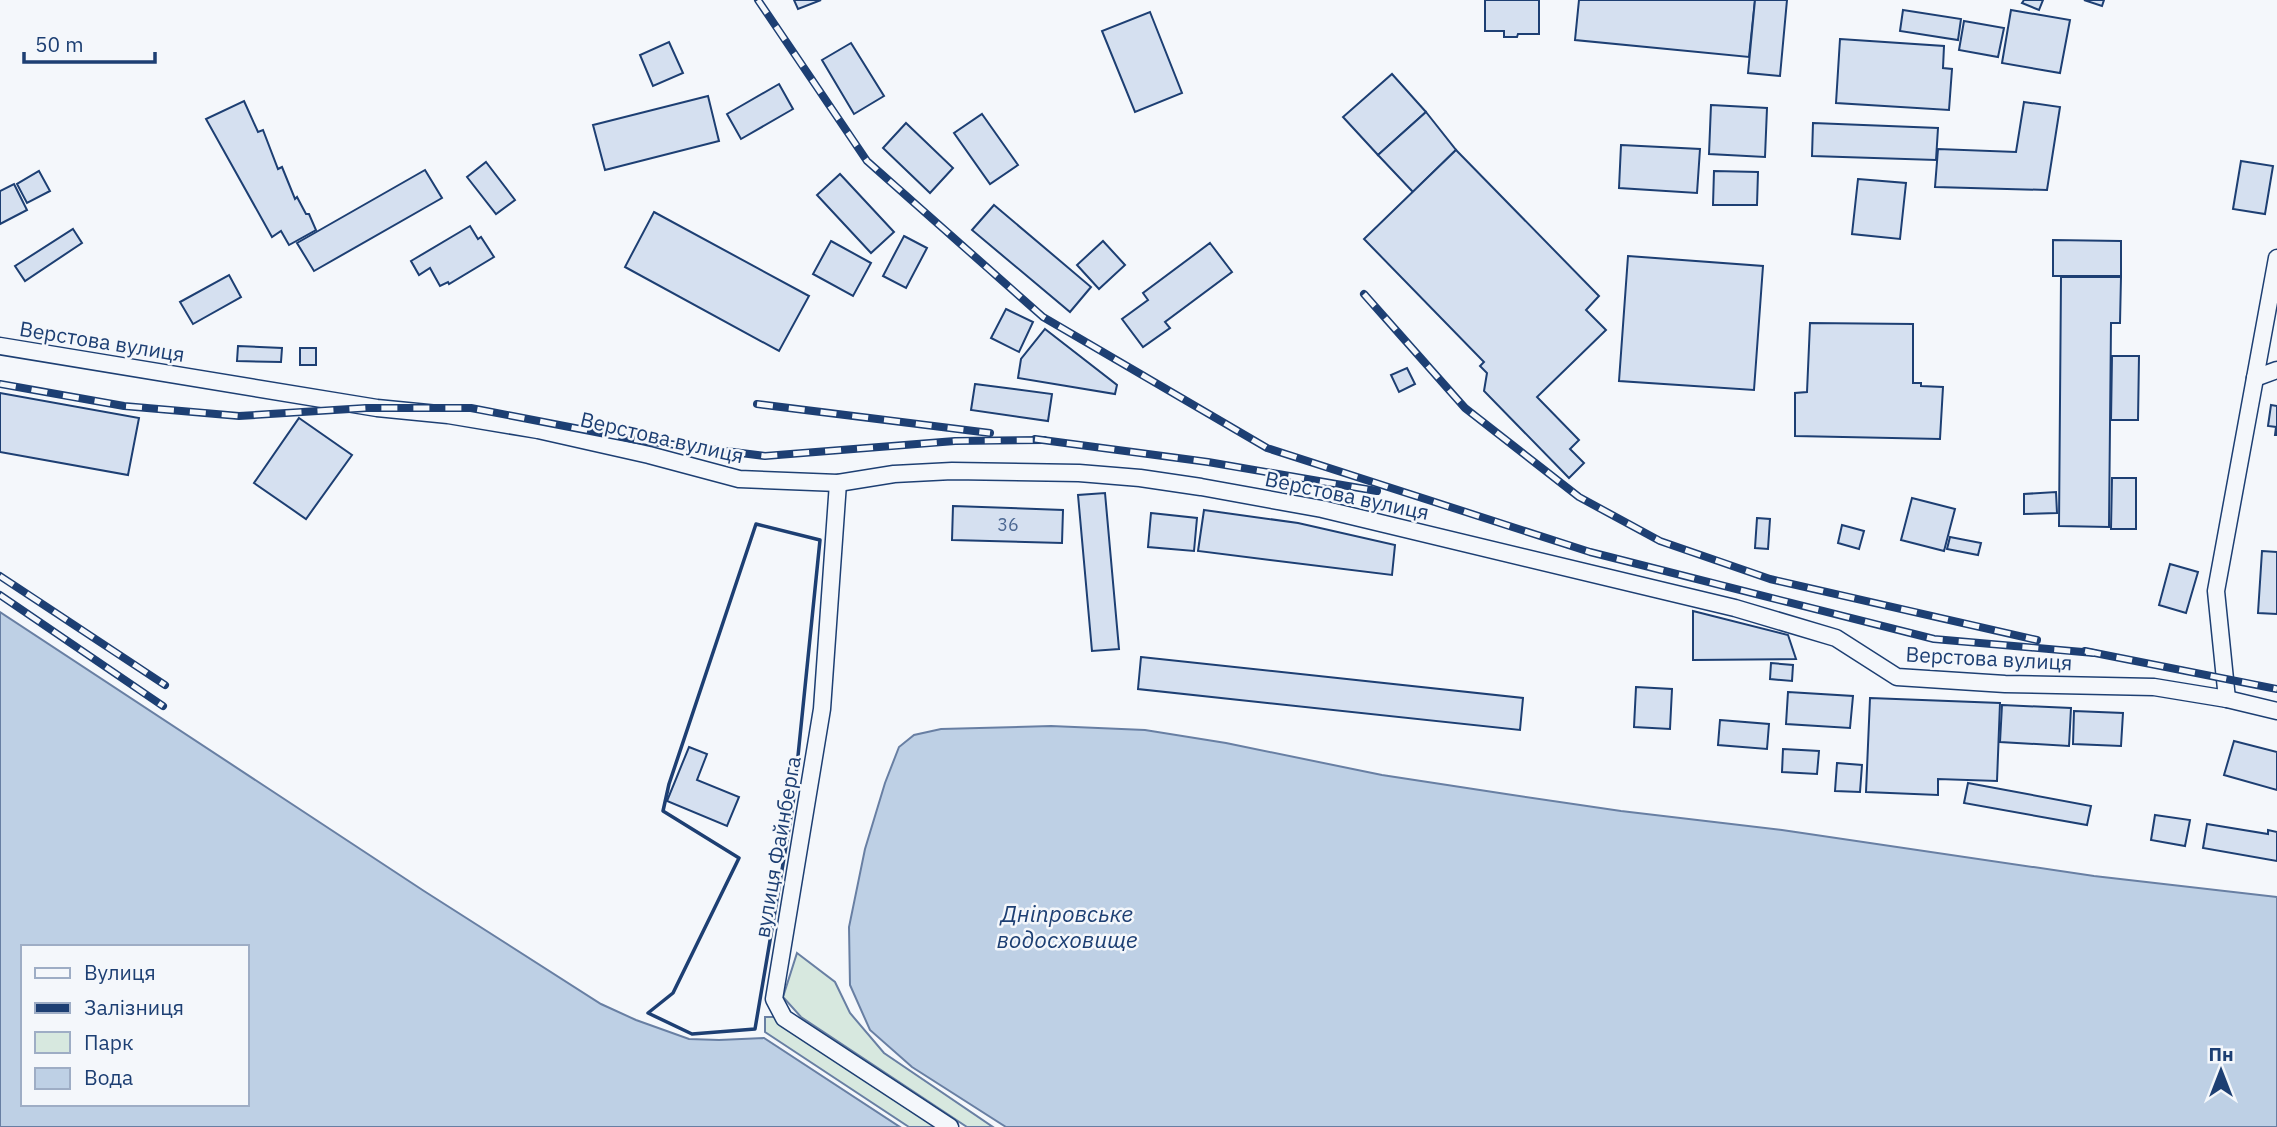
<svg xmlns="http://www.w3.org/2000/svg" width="2277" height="1127" font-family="'IBM Plex Sans',sans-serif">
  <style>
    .green { fill: #d7e8df; stroke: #687fa3; stroke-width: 2 }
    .water { fill: #bed0e5; stroke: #687fa3; stroke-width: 2; fill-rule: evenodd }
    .building { fill: #d5e0f0; stroke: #1d3f73; stroke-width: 2 }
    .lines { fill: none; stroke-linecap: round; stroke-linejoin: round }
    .minor-casing { stroke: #1d3f73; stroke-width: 19 }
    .minor { stroke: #f4f7fb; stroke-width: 16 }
    .rail-casing { stroke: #1d3f73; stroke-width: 8 }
    .rail { stroke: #f4f7fb; stroke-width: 5; stroke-dasharray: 16; stroke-linecap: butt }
    .wall { stroke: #1d3f73; stroke-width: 3.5 }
    .labels { text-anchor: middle; stroke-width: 5; stroke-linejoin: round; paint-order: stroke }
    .number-label { font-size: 18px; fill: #4b6792 }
    .street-label { font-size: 21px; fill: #1d3f73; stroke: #f4f7fb }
    .water-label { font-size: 23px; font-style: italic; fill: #1d3f73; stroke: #f4f7fb }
  </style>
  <rect width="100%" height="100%" fill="#f4f7fb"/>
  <g class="green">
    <path d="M 797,953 L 835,982 L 850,1013 L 884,1053 L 993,1127 L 967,1127 L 801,1017 L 783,997 Z"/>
    <path d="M 765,1017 L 775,1017 L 946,1127 L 909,1127 L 765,1032 Z"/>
  </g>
  <g class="water">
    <path d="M 0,612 L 424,891 L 601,1004 L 636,1020 L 689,1039 L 719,1040 L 764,1038 L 900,1127 L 0,1127 ZM 23,947 L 247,947 L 247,1104 L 23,1104 Z"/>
    <path d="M 1051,726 L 1145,730 L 1226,743 L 1382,775 L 1506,794 L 1621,811 L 1782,830 L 2094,876 L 2277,897 L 2277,1127 L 1006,1127 L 912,1067 L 870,1030 L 850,985 L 849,927 L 865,849 L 885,783 L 899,747 L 914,735 L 941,729 Z"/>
  </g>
  <g class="building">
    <path d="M 794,0 L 821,0 L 798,9 Z"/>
    <path d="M 1485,0 L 1539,0 L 1539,34 L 1518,34 L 1517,37 L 1504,37 L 1504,31 L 1485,31 Z"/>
    <path d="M 1579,0 L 1755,0 L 1749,57 L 1575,40 Z"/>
    <path d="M 1755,0 L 1787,0 L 1780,76 L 1748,73 Z"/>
    <path d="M 2024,0 L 2043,0 L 2039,10 L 2022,3 Z"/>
    <path d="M 2084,0 L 2104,0 L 2102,6 Z"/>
    <path d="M 1903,10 L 1961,19 L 1958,40 L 1900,31 Z"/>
    <path d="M 2011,10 L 2070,20 L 2060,73 L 2002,63 Z"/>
    <path d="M 1150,12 L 1182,93 L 1135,112 L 1102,31 Z"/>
    <path d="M 1964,21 L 2004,28 L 1998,57 L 1959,50 Z"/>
    <path d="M 1840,39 L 1944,46 L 1943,68 L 1952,69 L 1949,110 L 1836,103 Z"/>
    <path d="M 669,42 L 683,73 L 653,86 L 640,55 Z"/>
    <path d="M 851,43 L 884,96 L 854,114 L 822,60 Z"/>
    <path d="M 1392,74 L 1426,112 L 1378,155 L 1343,117 Z"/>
    <path d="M 779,84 L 793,109 L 741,139 L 727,114 Z"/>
    <path d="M 708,96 L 719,141 L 605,170 L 593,125 Z"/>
    <path d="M 244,101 L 258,132 L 263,130 L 278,169 L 282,167 L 295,199 L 297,197 L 306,214 L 309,214 L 316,230 L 289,245 L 281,231 L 272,237 L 206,119 Z"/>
    <path d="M 2024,102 L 2060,107 L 2047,190 L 1935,187 L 1938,149 L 2016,152 Z"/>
    <path d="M 1711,105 L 1767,108 L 1765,157 L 1709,154 Z"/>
    <path d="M 1426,112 L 1456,150 L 1413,192 L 1378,155 Z"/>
    <path d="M 982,114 L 1018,165 L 990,184 L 954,133 Z"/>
    <path d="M 906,123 L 953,168 L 930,193 L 883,148 Z"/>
    <path d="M 1813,123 L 1938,128 L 1936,160 L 1812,156 Z"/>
    <path d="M 1621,145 L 1700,149 L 1697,193 L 1619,188 Z"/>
    <path d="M 1456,150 L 1599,296 L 1586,310 L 1606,330 L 1537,397 L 1579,440 L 1570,449 L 1584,463 L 1569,478 L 1484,391 L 1487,373 L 1480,366 L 1484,362 L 1364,239 Z"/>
    <path d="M 2241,161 L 2273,166 L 2265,214 L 2233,209 Z"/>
    <path d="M 486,162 L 515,200 L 496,214 L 467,177 Z"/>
    <path d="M 425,170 L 442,198 L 314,271 L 297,243 Z"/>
    <path d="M 39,171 L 50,191 L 27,203 L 17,184 Z"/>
    <path d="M 1714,171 L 1758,172 L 1757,205 L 1713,205 Z"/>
    <path d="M 840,174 L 894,232 L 871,253 L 817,195 Z"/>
    <path d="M 1858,179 L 1906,183 L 1900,239 L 1852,234 Z"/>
    <path d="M 14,184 L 27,210 L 0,224 L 0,191 Z"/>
    <path d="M 994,205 L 1091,287 L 1070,312 L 972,230 Z"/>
    <path d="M 654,212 L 809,296 L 779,351 L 625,267 Z"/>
    <path d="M 470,226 L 478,239 L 481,237 L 494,257 L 449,284 L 448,282 L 440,286 L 430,268 L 419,275 L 411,261 Z"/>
    <path d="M 73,229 L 82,243 L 25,281 L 15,266 Z"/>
    <path d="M 904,236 L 927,248 L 906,288 L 883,276 Z"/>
    <path d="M 2053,240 L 2121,241 L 2121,276 L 2053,276 Z"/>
    <path d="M 831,241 L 871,263 L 853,296 L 813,274 Z"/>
    <path d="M 1103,241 L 1125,265 L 1099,289 L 1077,265 Z"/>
    <path d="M 1210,243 L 1232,272 L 1165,322 L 1170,328 L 1143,347 L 1122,319 L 1148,300 L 1143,293 Z"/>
    <path d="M 1628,256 L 1763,266 L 1754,390 L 1619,381 Z"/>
    <path d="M 229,275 L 241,297 L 193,324 L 180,302 Z"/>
    <path d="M 2061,277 L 2121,277 L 2120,323 L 2111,323 L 2109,527 L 2059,526 Z"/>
    <path d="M 1006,309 L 1033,322 L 1019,352 L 991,338 Z"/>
    <path d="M 1810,323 L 1913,324 L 1913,383 L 1921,383 L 1921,386 L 1943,387 L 1940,439 L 1795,436 L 1795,393 L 1807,392 Z"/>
    <path d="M 1045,329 L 1117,385 L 1115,394 L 1018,378 L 1021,359 Z"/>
    <path d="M 238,346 L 282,348 L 281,362 L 237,361 Z"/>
    <rect x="300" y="348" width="16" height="17"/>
    <path d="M 2112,356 L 2139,356 L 2138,420 L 2111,420 Z"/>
    <path d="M 1407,368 L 1415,384 L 1399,392 L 1391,375 Z"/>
    <path d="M 975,384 L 1052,394 L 1048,421 L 971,410 Z"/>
    <path d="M 0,393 L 139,418 L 128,475 L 0,452 Z"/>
    <path d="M 2271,405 L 2277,406 L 2277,435 L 2275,435 L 2276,427 L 2268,426 Z"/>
    <path d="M 299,418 L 352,455 L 306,519 L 254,483 Z"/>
    <path d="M 2112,478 L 2136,478 L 2136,529 L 2111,529 Z"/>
    <path d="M 2056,492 L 2057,513 L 2024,514 L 2024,494 Z"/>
    <path d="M 1105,493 L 1119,649 L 1092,651 L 1078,495 Z"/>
    <path d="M 1912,498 L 1955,509 L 1944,551 L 1901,540 Z"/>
    <path d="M 953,506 L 1063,510 L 1062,543 L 952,540 Z"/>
    <path d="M 1204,510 L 1298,523 L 1395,545 L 1392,575 L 1198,551 Z"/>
    <path d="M 1151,513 L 1197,518 L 1194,551 L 1148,547 Z"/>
    <path d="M 1757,518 L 1770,519 L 1768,549 L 1755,548 Z"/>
    <path d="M 1842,525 L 1864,531 L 1859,549 L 1838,543 Z"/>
    <path d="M 1950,537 L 1981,543 L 1978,555 L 1947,549 Z"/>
    <path d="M 2262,551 L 2277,552 L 2277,614 L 2258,613 Z"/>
    <path d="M 2170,564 L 2198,572 L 2186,613 L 2159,605 Z"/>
    <path d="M 1693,611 L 1788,635 L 1796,659 L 1693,660 Z"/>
    <path d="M 1141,657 L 1523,698 L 1520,730 L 1138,689 Z"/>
    <path d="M 1771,663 L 1793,665 L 1792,681 L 1770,679 Z"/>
    <path d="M 1636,687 L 1672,689 L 1670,729 L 1634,727 Z"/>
    <path d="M 1788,692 L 1853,696 L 1850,728 L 1786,724 Z"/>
    <path d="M 1870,698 L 2000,703 L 1997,781 L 1938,779 L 1938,795 L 1866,792 Z"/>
    <path d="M 2002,705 L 2071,708 L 2069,746 L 2000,742 Z"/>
    <path d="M 2074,711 L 2123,713 L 2121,746 L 2073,744 Z"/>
    <path d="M 1720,720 L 1769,724 L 1767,749 L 1718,745 Z"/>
    <path d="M 2234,741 L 2277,752 L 2277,790 L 2224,775 Z"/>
    <path d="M 689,747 L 707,754 L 697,780 L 739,797 L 727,826 L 667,801 Z"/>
    <path d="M 1783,749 L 1819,751 L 1817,774 L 1782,772 Z"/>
    <path d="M 1837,763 L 1862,765 L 1860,792 L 1835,791 Z"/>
    <path d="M 1968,783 L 2091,806 L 2087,825 L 1964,803 Z"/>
    <path d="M 2155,815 L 2190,820 L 2185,846 L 2151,840 Z"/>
    <path d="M 2207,824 L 2268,834 L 2268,830 L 2277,832 L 2277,861 L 2203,848 Z"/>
  </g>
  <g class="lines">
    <g class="minor-casing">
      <g id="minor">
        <path d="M 0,346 L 377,408 L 448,415 L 538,430 L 649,455 L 739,479 L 838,483 L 894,474 L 952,471 L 1079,473 L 1140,478 L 1201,487 L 1322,509 L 1735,608 L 1836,638 L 1897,677 L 2005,684 L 2154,687 L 2227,699 L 2216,591 L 2277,258"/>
        <path d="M 2255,378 L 2277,370"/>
        <path d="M 838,483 L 822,709 L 774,999 L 784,1018 L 950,1127"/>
        <path d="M 2227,699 L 2277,711"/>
      </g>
    </g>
    <use href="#minor" class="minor"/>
    <g class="rail-casing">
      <g id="rail">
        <path d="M 758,0 L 867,161 L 1043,317 L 1267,448 L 1590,552 L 1934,639 L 2094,653"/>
        <path d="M 1364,294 L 1465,408 L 1579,497 L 1660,541 L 1770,579 L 2037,640"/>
        <path d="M 0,384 L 124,406 L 239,416 L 366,408 L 471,408 L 637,440 L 765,456 L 955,441 L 1044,440"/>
        <path d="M 757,404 L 990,433"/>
        <path d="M 1035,439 L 1208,462 L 1377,491"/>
        <path d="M 0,576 L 165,685"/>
        <path d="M 0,595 L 163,706"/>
        <path d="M 2085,651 L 2277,689"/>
      </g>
    </g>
    <use href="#rail" class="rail"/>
    <path class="wall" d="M 756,524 L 820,540 L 793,805 L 755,1029 L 692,1034 L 648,1013 L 673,993 L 739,858 L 663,811 L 669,784 Z"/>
  </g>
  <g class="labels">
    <g class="number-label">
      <text x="1008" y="531">36</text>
    </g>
    <g class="street-label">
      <text transform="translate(102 342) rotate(9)" y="7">Верстова вулиця</text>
      <text transform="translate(662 438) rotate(13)" y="7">Верстова вулиця</text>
      <text transform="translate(1347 496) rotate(12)" y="7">Верстова вулиця</text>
      <text transform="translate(1989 659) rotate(3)" y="7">Верстова вулиця</text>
      <text transform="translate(778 847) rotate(-80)" y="7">вулиця Файнберга</text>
    </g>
    <g class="water-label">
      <text x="1067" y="922">Дніпровське<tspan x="1067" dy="26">водосховище</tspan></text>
    </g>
  </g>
  <rect x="21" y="945" width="228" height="161" fill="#f4f7fb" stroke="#9eadc5" stroke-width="2"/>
  <rect x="35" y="968" width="35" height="10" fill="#f4f7fb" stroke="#9eadc5" stroke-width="2"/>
  <text x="84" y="980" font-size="21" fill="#1d3f73">Вулиця</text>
  <rect x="35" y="1003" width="35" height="10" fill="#1d3f73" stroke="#9eadc5" stroke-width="2"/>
  <text x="84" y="1015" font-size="21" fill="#1d3f73">Залізниця</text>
  <rect x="35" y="1032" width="35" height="21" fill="#d7e8df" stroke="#9eadc5" stroke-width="2"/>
  <text x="84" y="1050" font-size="21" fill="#1d3f73">Парк</text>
  <rect x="35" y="1068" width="35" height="21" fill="#bed0e5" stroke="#9eadc5" stroke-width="2"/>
  <text x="84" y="1085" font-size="21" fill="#1d3f73">Вода</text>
  <g transform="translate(2221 1071)" stroke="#f4f7fb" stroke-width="5" paint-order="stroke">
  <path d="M0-5L12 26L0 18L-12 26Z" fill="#1d3f73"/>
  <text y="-10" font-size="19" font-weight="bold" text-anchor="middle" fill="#1d3f73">Пн</text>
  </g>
  <path d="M24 52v10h131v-10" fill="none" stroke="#1d3f73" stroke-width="3.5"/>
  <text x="35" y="52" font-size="21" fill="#1d3f73" stroke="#f4f7fb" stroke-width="5" paint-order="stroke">50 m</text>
</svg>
